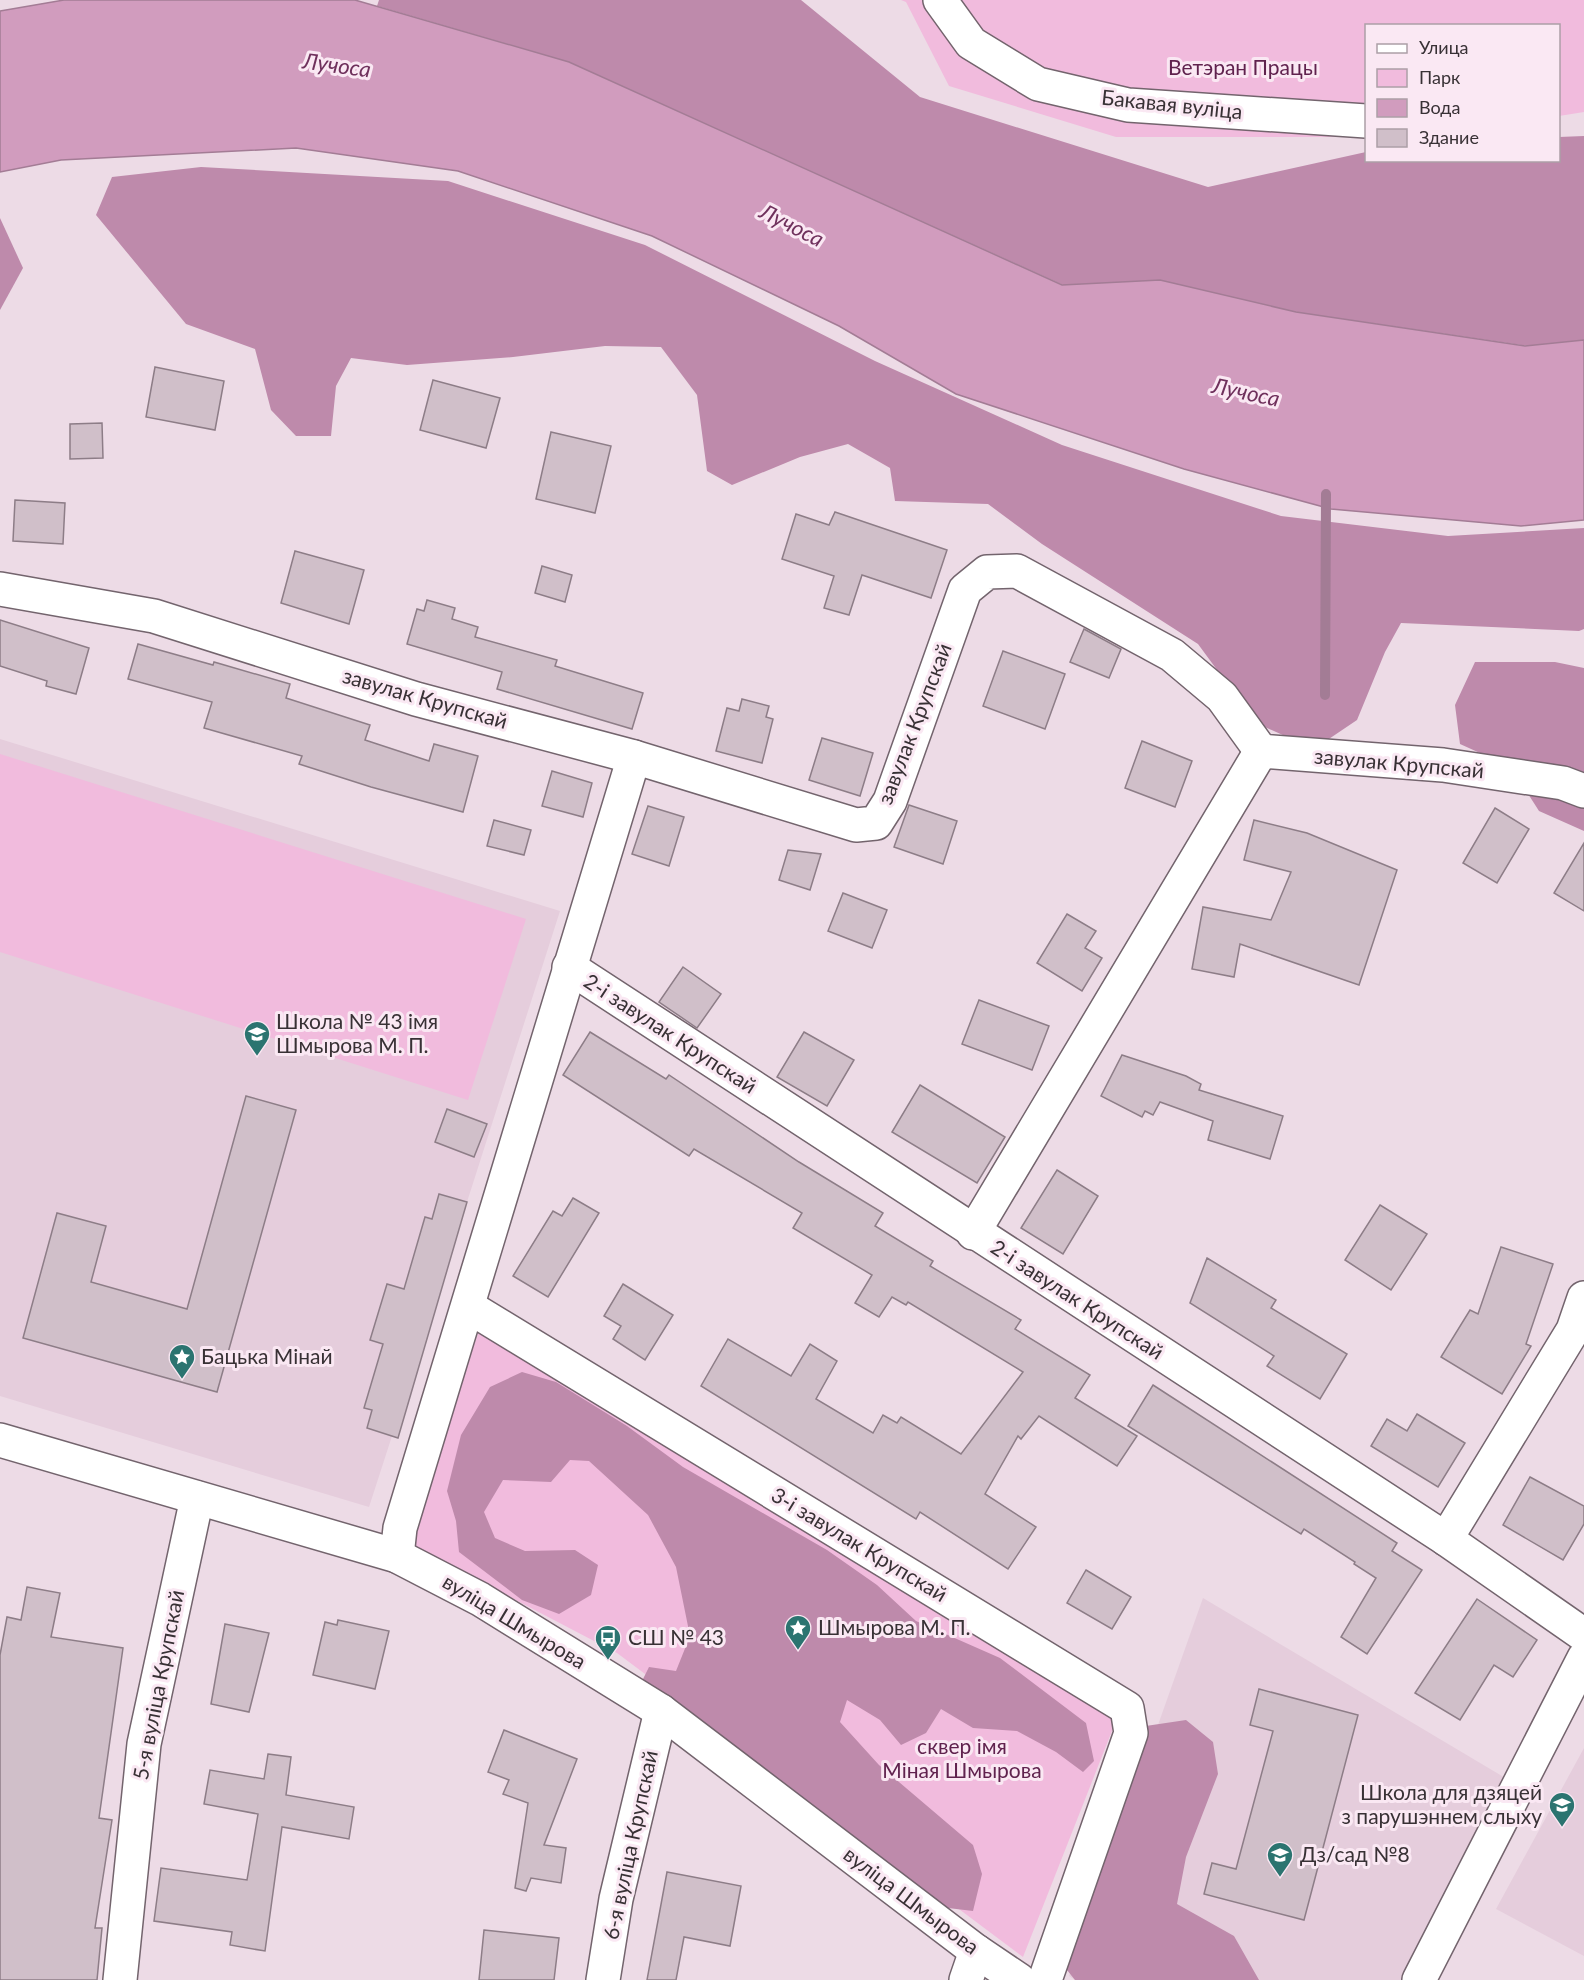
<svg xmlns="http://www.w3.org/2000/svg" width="1584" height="1980" font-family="Lato,sans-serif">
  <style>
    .built { fill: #e5cddc }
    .green { fill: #f1bbdd }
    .forest { fill: #be8aab }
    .water { fill: #d19cbe; stroke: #a37c95; stroke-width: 1.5 }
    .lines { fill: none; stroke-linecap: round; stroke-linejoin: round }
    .stream { stroke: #a37c95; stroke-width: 10 }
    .building { fill: #d0bfc9; stroke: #8d7d87; stroke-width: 1.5 }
    .minor-casing { stroke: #73646d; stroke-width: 36 }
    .minor { stroke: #fff; stroke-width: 33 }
    .labels { text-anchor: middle; stroke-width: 6; stroke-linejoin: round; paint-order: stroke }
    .park-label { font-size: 21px; fill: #60224e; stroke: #fae8f3 }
    .street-label { font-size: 21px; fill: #383135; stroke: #fae8f3 }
    .poi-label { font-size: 21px; fill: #383135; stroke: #fae8f3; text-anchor: start }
    .water-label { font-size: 22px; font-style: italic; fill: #6f305c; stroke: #fae8f3 }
  </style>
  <rect width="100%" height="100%" fill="#eddbe6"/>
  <g class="built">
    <path d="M 0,739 L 560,911 L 467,1202 L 398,1438 L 392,1436 L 369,1507 L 0,1396 Z"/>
    <path d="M 1203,1598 L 1507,1779 L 1401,1980 L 1075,1980 L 1069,1976 Z"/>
    <path d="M 1584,1748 L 1584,1956 L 1496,1909 Z"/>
  </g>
  <g class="green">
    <path d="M 901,0 L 1584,0 L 1584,112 L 1559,116 L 1558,26 L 1366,26 L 1366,137 L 1116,137 L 949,86 L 906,2 Z"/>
    <path d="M 0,754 L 526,919 L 468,1100 L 0,952 Z"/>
    <path d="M 482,1323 L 1119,1713 L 1023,1957 L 617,1653 L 403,1541 Z"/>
  </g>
  <g class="forest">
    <path d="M 379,0 L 801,0 L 920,97 L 1208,187 L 1366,152 L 1366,160 L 1558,160 L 1559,137 L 1584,136 L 1584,341 L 1528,346 L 1295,312 L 1063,285 L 568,62 L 377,6 Z"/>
    <path d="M 201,167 L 448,181 L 645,245 L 875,361 L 1062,445 L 1281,516 L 1448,536 L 1584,528 L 1584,629 L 1579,631 L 1401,623 L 1385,652 L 1357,720 L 1314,749 L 1256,723 L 1198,644 L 1042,544 L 988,504 L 895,501 L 890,468 L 848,444 L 800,457 L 732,485 L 707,471 L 697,395 L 661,347 L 605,346 L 513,357 L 407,365 L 351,358 L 336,386 L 331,436 L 296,436 L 271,410 L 255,349 L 186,324 L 96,215 L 112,177 Z"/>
    <path d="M 0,218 L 23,268 L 0,310 Z"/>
    <path d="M 1475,662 L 1555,662 L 1584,668 L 1584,831 L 1539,811 L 1511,767 L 1460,744 L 1455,705 Z"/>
    <path d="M 522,1372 L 556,1382 L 627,1426 L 683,1467 L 827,1550 L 877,1585 L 916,1621 L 1000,1658 L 1086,1723 L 1094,1761 L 1083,1772 L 1056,1752 L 1017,1731 L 973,1728 L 941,1709 L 926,1733 L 901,1745 L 880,1720 L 847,1700 L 840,1722 L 879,1765 L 973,1845 L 982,1874 L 973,1911 L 948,1908 L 670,1707 L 642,1681 L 649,1667 L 676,1671 L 690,1636 L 676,1567 L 648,1515 L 589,1461 L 570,1460 L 551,1482 L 503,1480 L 484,1512 L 495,1538 L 525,1551 L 575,1550 L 598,1565 L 591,1595 L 559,1614 L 522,1600 L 459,1552 L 456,1521 L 447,1491 L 461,1435 L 490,1387 Z"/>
    <path d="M 1186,1720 L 1213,1742 L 1218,1774 L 1186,1857 L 1177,1904 L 1234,1936 L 1259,1980 L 1075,1980 L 1063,1965 L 1139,1727 Z"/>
  </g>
  <path class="water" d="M 64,0 L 355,0 L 569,62 L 1062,285 L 1160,280 L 1296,312 L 1525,346 L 1584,340 L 1584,520 L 1521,526 L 1331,509 L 1184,469 L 956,394 L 839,326 L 652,236 L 458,171 L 296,148 L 61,160 L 0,172 L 0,11 Z"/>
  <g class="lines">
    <path class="stream" d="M 1325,695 L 1326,494"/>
  </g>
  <g class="building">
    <path d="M 155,367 L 224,381 L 215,430 L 146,417 Z"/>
    <path d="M 433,380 L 500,398 L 486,448 L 420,430 Z"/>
    <path d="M 102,423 L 103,458 L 70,459 L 70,424 Z"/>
    <path d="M 551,432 L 611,446 L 595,513 L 536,499 Z"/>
    <path d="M 15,500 L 65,503 L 63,544 L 13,541 Z"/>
    <path d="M 835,512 L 947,550 L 931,598 L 862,575 L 849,615 L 824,608 L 834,576 L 782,559 L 796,514 L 829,525 Z"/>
    <path d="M 295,551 L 364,570 L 349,624 L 281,603 Z"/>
    <path d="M 542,566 L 572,575 L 565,602 L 535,593 Z"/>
    <path d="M 427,600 L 455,608 L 452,619 L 478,627 L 475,637 L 557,660 L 555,666 L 643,693 L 632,729 L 497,689 L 502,672 L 407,644 L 417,609 L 424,611 Z"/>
    <path d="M 0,620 L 89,648 L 76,694 L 46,686 L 47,681 L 0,666 Z"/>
    <path d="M 1084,629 L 1121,649 L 1109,678 L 1070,662 Z"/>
    <path d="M 138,644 L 213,665 L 214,662 L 290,684 L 286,698 L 370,725 L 365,740 L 429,761 L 434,744 L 478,756 L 463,812 L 371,787 L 299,764 L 302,756 L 204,728 L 212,702 L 128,679 Z"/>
    <path d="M 1003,651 L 1065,674 L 1045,729 L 983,706 Z"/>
    <path d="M 742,699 L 769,706 L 766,717 L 773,719 L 762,763 L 716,751 L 727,708 L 739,711 Z"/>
    <path d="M 822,738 L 873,753 L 860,796 L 809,780 Z"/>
    <path d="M 1142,741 L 1192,761 L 1175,807 L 1125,788 Z"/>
    <path d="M 552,771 L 592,783 L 583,817 L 542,806 Z"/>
    <path d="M 909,805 L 957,821 L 943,864 L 894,847 Z"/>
    <path d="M 648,806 L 684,817 L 669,866 L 632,854 Z"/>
    <path d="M 1495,808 L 1529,829 L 1497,883 L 1463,863 Z"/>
    <path d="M 494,820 L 531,830 L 524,855 L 487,846 Z"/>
    <path d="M 1254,820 L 1307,833 L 1397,870 L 1359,985 L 1240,944 L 1234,977 L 1192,969 L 1203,907 L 1271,920 L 1291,872 L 1244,860 Z"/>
    <path d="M 1584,843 L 1584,911 L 1554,893 Z"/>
    <path d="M 788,850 L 821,854 L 810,890 L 779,880 Z"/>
    <path d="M 843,893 L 887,910 L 872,948 L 828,931 Z"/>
    <path d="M 1067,914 L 1096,931 L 1085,948 L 1102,958 L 1082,991 L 1037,963 Z"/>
    <path d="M 683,967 L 721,994 L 697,1028 L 659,1002 Z"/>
    <path d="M 979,1000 L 1049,1026 L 1032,1070 L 962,1044 Z"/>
    <path d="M 590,1032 L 666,1079 L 669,1075 L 799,1162 L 883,1213 L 875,1226 L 933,1261 L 930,1266 L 1021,1320 L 1015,1329 L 1090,1375 L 1075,1398 L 1137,1436 L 1117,1466 L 1039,1416 L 1021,1439 L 1018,1436 L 985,1494 L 1036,1527 L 1008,1569 L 920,1512 L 916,1519 L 701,1386 L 728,1339 L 791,1376 L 810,1344 L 837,1361 L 816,1399 L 873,1433 L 883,1415 L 897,1423 L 901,1417 L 961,1454 L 1023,1372 L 908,1302 L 906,1305 L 892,1297 L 879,1317 L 855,1303 L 872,1275 L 793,1228 L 802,1213 L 694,1149 L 689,1156 L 563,1075 Z"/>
    <path d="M 804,1032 L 854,1060 L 827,1106 L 777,1077 Z"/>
    <path d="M 1122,1055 L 1186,1076 L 1201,1084 L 1199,1090 L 1283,1116 L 1270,1159 L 1208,1140 L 1213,1121 L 1160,1102 L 1153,1115 L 1145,1111 L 1142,1117 L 1101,1096 Z"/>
    <path d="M 920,1085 L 1005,1137 L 977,1183 L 892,1132 Z"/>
    <path d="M 246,1096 L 296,1110 L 217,1392 L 23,1338 L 57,1213 L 106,1226 L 91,1282 L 187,1309 Z"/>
    <path d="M 447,1109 L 487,1124 L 474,1157 L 435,1142 Z"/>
    <path d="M 1057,1170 L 1098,1196 L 1063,1254 L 1021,1228 Z"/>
    <path d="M 439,1194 L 467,1202 L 398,1438 L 367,1428 L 372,1410 L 364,1408 L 383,1344 L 370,1340 L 387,1284 L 404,1289 L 425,1217 L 432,1219 Z"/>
    <path d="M 573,1198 L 599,1213 L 548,1297 L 513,1276 L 553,1211 L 562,1216 Z"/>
    <path d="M 1380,1205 L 1427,1234 L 1391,1290 L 1345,1260 Z"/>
    <path d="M 1501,1247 L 1553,1264 L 1526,1344 L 1531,1346 L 1502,1394 L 1441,1357 L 1470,1310 L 1478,1314 Z"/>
    <path d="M 1207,1258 L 1276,1300 L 1271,1308 L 1347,1354 L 1320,1399 L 1267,1366 L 1274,1356 L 1190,1303 Z"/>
    <path d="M 623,1284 L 673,1315 L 645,1360 L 613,1339 L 621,1326 L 604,1316 Z"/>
    <path d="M 1153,1385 L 1397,1543 L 1392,1551 L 1422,1570 L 1367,1654 L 1341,1637 L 1376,1578 L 1354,1564 L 1355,1562 L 1304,1529 L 1301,1534 L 1128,1426 Z"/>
    <path d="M 1417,1414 L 1465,1443 L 1438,1487 L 1371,1446 L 1387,1419 L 1407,1431 Z"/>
    <path d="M 1530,1477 L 1584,1506 L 1584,1524 L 1563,1560 L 1503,1525 Z"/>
    <path d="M 1086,1570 L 1131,1597 L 1112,1629 L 1067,1603 Z"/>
    <path d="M 27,1587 L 60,1593 L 51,1637 L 123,1648 L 99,1818 L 112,1820 L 95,1928 L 102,1928 L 97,1980 L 0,1980 L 0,1655 L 7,1617 L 21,1620 Z"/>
    <path d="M 1477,1599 L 1537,1640 L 1513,1677 L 1494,1665 L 1460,1720 L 1415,1693 Z"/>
    <path d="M 338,1620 L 389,1631 L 375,1689 L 313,1675 L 325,1622 L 337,1625 Z"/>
    <path d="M 225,1624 L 269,1633 L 249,1712 L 211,1704 Z"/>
    <path d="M 1259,1689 L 1358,1715 L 1304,1920 L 1204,1894 L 1212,1863 L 1236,1869 L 1273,1731 L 1250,1725 Z"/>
    <path d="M 504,1730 L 577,1759 L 544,1845 L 566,1848 L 561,1883 L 531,1878 L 526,1891 L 515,1888 L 528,1803 L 503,1794 L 509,1780 L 488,1772 Z"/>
    <path d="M 268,1754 L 291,1757 L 286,1795 L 354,1807 L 349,1839 L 282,1827 L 265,1951 L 230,1945 L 232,1932 L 154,1921 L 161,1868 L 247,1880 L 258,1814 L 204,1804 L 210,1770 L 264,1779 Z"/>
    <path d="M 667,1872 L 741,1886 L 730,1946 L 684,1937 L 676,1980 L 647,1980 Z"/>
    <path d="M 484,1930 L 559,1938 L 554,1980 L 479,1980 Z"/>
  </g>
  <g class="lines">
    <g class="minor-casing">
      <g id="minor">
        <path d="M 940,0 L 971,43 L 1038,84 L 1128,105 L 1366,121"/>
        <path d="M 0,589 L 154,616 L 416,699 L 634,757 L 856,825 L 876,823 L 890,801 L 965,590 L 987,572 L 1017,571 L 1172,655 L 1222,697 L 1261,751 L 1443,765 L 1563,783 L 1584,791"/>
        <path d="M 569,967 L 1446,1539 L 1584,1635"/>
        <path d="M 973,1233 L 1261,751"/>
        <path d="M 469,1307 L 1127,1708 L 1131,1733 L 1045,1980"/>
        <path d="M 0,1440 L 397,1556 L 480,1599 L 661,1711 L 976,1951 L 1019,1980"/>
        <path d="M 1446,1539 L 1573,1330 L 1584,1298"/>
        <path d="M 397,1556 L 400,1528 L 634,757"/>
        <path d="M 120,1980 L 144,1744 L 197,1498"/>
        <path d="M 603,1980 L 616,1899 L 661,1711"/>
        <path d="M 966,1980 L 976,1951"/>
        <path d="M 1419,1980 L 1584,1658"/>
      </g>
    </g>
    <use href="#minor" class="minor"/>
  </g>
  <defs>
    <g id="school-pin" transform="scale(1.35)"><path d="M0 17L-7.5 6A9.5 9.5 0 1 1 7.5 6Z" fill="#2b7470" stroke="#fae8f3"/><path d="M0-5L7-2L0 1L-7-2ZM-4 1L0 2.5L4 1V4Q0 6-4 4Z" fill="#fff"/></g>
    <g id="sight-pin" transform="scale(1.35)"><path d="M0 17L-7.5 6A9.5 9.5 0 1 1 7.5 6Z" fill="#2b7470" stroke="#fae8f3"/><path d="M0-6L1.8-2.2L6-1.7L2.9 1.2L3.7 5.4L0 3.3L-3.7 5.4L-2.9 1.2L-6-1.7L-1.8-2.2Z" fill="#fff"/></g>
    <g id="bus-pin" transform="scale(1.35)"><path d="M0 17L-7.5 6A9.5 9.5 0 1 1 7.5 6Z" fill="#2b7470" stroke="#fae8f3"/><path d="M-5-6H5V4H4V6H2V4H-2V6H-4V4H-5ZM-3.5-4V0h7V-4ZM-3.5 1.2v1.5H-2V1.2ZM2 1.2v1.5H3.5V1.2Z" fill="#fff"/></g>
  </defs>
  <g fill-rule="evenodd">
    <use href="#school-pin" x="257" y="1034"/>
    <use href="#sight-pin" x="182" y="1357"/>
    <use href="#sight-pin" x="798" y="1628"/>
    <use href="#bus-pin" x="608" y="1638"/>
    <use href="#school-pin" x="1562" y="1805"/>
    <use href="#school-pin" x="1280" y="1855"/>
  </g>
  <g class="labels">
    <g class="park-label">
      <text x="1243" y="75">Ветэран Працы</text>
      <text x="962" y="1754">сквер імя<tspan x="962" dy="24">Міная Шмырова</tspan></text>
    </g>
    <g class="street-label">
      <text transform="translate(1172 105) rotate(6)" y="7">Бакавая вуліца</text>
      <text transform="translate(425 699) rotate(16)" y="7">завулак Крупскай</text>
      <text transform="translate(915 724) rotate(-69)" y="7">завулак Крупскай</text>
      <text transform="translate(1399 764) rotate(5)" y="7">завулак Крупскай</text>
      <text transform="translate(670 1034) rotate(33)" y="7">2-і завулак Крупскай</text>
      <text transform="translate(1077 1300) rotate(33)" y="7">2-і завулак Крупскай</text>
      <text transform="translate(859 1545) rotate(31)" y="7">3-і завулак Крупскай</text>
      <text transform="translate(514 1622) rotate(31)" y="7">вуліца Шмырова</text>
      <text transform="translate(159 1685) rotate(-79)" y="7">5-я вуліца Крупскай</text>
      <text transform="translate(631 1845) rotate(-78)" y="7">6-я вуліца Крупскай</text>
      <text transform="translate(911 1901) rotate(37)" y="7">вуліца Шмырова</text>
    </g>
    <g class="poi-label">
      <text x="276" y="1029">Школа № 43 імя<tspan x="276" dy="24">Шмырова М. П.</tspan></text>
      <text x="201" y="1364">Бацька Мінай</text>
      <text x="818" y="1635">Шмырова М. П.</text>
      <text x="628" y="1645">СШ № 43</text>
      <text x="1542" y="1800" text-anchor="end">Школа для дзяцей<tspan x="1542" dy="24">з парушэннем слыху</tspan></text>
      <text x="1300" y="1862">Дз/сад №8</text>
    </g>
    <g class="water-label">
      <text transform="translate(337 65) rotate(8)" y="8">Лучоса</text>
      <text transform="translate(792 225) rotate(27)" y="8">Лучоса</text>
      <text transform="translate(1246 392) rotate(12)" y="8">Лучоса</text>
    </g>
  </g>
  <rect x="1365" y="24" width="195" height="138" fill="#fae8f3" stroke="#ac9fa7" stroke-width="1.5"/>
  <rect x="1377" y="44" width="30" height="9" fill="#ffffff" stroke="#ac9fa7" stroke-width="1.5"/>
  <text x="1419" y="54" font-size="18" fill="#383135">Улица</text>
  <rect x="1377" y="69" width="30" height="18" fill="#f1bbdd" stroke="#ac9fa7" stroke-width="1.5"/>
  <text x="1419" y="84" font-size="18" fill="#383135">Парк</text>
  <rect x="1377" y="99" width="30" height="18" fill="#d19cbe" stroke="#ac9fa7" stroke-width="1.5"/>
  <text x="1419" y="114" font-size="18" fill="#383135">Вода</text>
  <rect x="1377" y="129" width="30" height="18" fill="#d0bfc9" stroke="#ac9fa7" stroke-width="1.5"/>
  <text x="1419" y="144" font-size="18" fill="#383135">Здание</text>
</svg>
